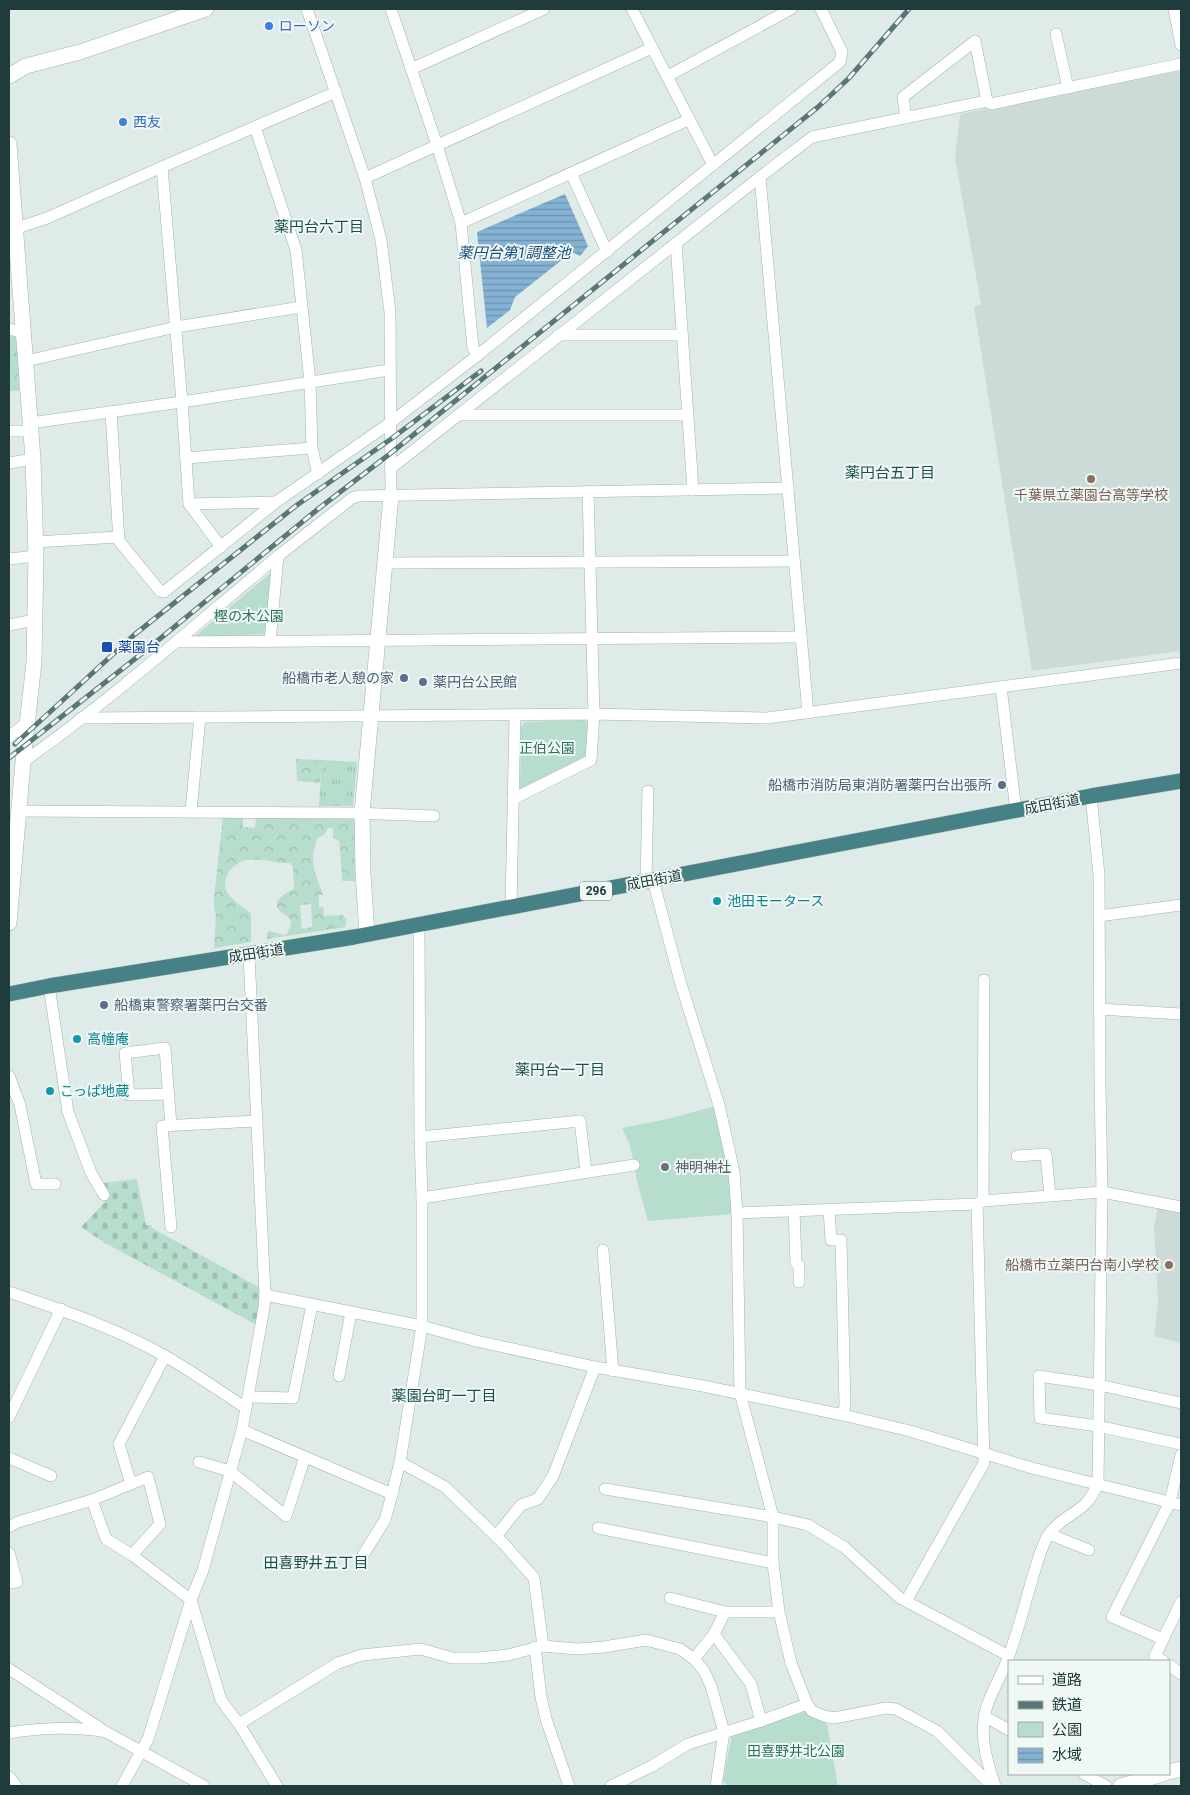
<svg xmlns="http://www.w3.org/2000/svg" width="1190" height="1795" font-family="Roboto,'Noto Sans JP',sans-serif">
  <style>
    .built { fill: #cddbd8 }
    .grass { fill: url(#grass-tufts) }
    .forest { fill: url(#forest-crowns); fill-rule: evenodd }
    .cemetery { fill: url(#cemetery-stones) }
    .park { fill: #b7ddcc }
    .water { fill: url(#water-rules) }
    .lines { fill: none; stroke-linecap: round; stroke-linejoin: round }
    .minor-casing { stroke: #a2b3b1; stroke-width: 12 }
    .tertiary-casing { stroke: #a2b3b1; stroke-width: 16 }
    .trunk-casing { stroke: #c1c8c8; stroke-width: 16 }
    .minor { stroke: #fff; stroke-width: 11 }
    .tertiary { stroke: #fff; stroke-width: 15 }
    .trunk { stroke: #468285; stroke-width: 15 }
    .rail-casing { stroke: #5a7777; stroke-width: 5 }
    .rail { stroke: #f0f8f6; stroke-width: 3; stroke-dasharray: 9; stroke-linecap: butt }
    .shop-dot { fill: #3f7fe0; stroke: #f0f8f6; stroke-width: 2 }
    .education-dot { fill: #8d6e63; stroke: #f0f8f6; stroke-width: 2 }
    .transit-dot { fill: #1a4fb4; stroke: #f0f8f6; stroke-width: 2 }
    .service-dot { fill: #5c6f8a; stroke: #f0f8f6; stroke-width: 2 }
    .culture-dot { fill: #0f9aa8; stroke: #f0f8f6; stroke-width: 2 }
    .worship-dot { fill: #6b7280; stroke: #f0f8f6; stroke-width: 2 }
    .labels { text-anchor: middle; stroke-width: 4; stroke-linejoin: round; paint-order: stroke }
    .shield { fill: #f0f8f6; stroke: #5e7473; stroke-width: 1 }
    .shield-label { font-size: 12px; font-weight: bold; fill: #203b3b }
    .shop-label { font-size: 14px; fill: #366cbe; stroke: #f0f8f6; text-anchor: start }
    .education-label { font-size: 14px; fill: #785e54; stroke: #f0f8f6 }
    .park-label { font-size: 14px; fill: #29735a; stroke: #f0f8f6 }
    .transit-label { font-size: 14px; fill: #164399; stroke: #f0f8f6; text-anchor: start }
    .service-label { font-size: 14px; fill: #4e5e75; stroke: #f0f8f6; text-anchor: end }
    .street-label { font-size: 14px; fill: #203b3b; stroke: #f0f8f6 }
    .culture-label { font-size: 14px; fill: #0d838f; stroke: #f0f8f6; text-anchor: start }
    .worship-label { font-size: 14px; fill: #5b616d; stroke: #f0f8f6; text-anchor: start }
    .neighbourhood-label { font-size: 15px; fill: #1b4c4e; stroke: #f0f8f6 }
    .water-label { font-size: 15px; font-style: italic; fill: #194e79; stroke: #f0f8f6 }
  </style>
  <defs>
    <pattern id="grass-tufts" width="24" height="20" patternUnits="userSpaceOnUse" patternTransform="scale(1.25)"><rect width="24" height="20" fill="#b7ddcc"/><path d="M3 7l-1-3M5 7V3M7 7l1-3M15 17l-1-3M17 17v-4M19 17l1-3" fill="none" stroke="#9dbfb0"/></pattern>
    <pattern id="forest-crowns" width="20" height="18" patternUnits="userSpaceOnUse" patternTransform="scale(1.25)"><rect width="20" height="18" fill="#b7ddcc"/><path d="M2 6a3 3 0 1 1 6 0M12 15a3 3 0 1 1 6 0" fill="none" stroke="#9dbfb0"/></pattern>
    <pattern id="cemetery-stones" width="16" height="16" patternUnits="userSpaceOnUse" patternTransform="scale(1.25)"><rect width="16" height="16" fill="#b7ddcc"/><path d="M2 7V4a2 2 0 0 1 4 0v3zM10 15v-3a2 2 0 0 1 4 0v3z" fill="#9dbfb0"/></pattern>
    <pattern id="water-rules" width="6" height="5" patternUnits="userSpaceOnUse" patternTransform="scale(1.25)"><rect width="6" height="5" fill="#85b1d2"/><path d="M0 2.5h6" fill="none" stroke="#6c91ac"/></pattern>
  </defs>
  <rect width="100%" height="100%" fill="#dfebe9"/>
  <g class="built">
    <path d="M 1179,70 L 1181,79 L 1181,651 L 1032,671 L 974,307 L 981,304 L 955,158 L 960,114 Z"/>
    <path d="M 1158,1206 L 1181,1212 L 1181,1343 L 1154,1336 L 1158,1303 L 1154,1227 Z"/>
  </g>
  <path class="grass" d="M 322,760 L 357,762 L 353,806 L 319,806 Z"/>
  <g class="forest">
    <path d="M 9,335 L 18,338 L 19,391 L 9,391 Z"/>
    <path d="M 296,759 L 322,760 L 320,783 L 297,781 Z"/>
    <path d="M 223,817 L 243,818 L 243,827 L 255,828 L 256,817 L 296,818 L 354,817 L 355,881 L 342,881 L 340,847 L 339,841 L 333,837 L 333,828 L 328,828 L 324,835 L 318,838 C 308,862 315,872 323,895 L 319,895 L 319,907 L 323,907 L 324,916 L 343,915 L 346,919 L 346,927 L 267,939 L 267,933 L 269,931 L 284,935 L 287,934 C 288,931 291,926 291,922 C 290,916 284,915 280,911 C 270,902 286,892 294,889 L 293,867 L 290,863 C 270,864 244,850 229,872 C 226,877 224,884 226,890 C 230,899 244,907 251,914 L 251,942 L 214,948 L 216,915 L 214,909 L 214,897 ZM 311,904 L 312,927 L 302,929 L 300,905 Z"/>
  </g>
  <path class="cemetery" d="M 137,1179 L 146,1225 L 151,1225 L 152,1228 L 262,1289 L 257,1325 L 105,1243 L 81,1227 L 109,1198 L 103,1183 Z"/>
  <g class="park">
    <path d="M 273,571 L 267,634 L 194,637 Z"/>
    <path d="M 584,720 L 588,724 L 586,757 L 520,789 L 521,727 L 525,722 Z"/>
    <path d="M 715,1106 L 731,1173 L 734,1214 L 648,1221 L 637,1181 L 630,1145 L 622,1128 L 668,1119 Z"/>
    <path d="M 808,1711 L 827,1724 L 838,1786 L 729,1786 L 723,1781 L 732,1734 Z"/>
  </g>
  <path class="water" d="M 565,194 L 588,246 L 580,256 L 572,252 L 515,297 L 510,310 L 487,328 L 477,232 Z"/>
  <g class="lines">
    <g class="minor-casing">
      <g id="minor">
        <path d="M 307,9 L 365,178 L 381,240 L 390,312 L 391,496"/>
        <path d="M 391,9 L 437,145 L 461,223 L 473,348 L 478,355"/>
        <path d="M 632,9 L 713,165"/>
        <path d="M 1174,9 L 1181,45"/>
        <path d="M 1056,34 L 1068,88"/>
        <path d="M 411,69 L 544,9"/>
        <path d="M 668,76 L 791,9"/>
        <path d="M 906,118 L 903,97 L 975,41 L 987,101"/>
        <path d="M 255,127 L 296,250 L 310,382 L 312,448 L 318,474"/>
        <path d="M 162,167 L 182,402 L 189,504 L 221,547"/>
        <path d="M 571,173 L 607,252"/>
        <path d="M 760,177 L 808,713"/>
        <path d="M 365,178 L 652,48"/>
        <path d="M 461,223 L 688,120"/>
        <path d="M 14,229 L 47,218 L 162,167 L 336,92"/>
        <path d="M 676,243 L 693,490"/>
        <path d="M 9,329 L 24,333"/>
        <path d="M 558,335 L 682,335"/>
        <path d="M 26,361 L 176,327 L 301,307"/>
        <path d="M 111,412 L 119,541 L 160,591 L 164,592 L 276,502 L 390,423 L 478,355 L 840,62 L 842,52 L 821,9"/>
        <path d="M 459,415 L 688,415"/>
        <path d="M 30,423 L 182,402 L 389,370"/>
        <path d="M 9,431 L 31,431"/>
        <path d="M 186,458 L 312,448"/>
        <path d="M 9,463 L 33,459"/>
        <path d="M 390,469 L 760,177 L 812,137 L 987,101 L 991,104 L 1181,64"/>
        <path d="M 189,504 L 276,502"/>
        <path d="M 36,542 L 118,537"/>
        <path d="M 9,559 L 36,556"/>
        <path d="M 386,563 L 794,561"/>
        <path d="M 9,625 L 35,620"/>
        <path d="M 270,641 L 278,556"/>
        <path d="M 176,642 L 801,637"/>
        <path d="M 1001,687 L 1016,811"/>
        <path d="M 81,718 L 594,714 L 767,718 L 1181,663"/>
        <path d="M 9,737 L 27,722"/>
        <path d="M 23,762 C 112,699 194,626 277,557 C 302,537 327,518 352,498 L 359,496 L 788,488"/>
        <path d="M 513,799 L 591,760 L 594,714 L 588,491"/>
        <path d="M 19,811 L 355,813 L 434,816"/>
        <path d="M 191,811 L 200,717"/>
        <path d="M 653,880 L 680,981 L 719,1105 L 734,1172 L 737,1213 L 740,1393 L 773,1517 L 773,1563 L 779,1612 L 791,1663 L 807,1704 L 812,1711 L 824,1716 L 834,1718 L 886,1708 L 896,1709 L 937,1731 L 992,1786"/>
        <path d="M 646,881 L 648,791"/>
        <path d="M 511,907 L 515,715"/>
        <path d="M 1099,916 L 1181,905"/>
        <path d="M 49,986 L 68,1112 L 91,1173 L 104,1195"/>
        <path d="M 1099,1009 L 1181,1014"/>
        <path d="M 9,1076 L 20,1105 L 36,1184 L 55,1184"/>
        <path d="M 169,1094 L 129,1095 L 125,1053 L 165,1048 L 171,1126"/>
        <path d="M 420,1137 L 580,1121 L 586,1172"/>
        <path d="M 1017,1156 L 1046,1154 L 1050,1196"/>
        <path d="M 422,1198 L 634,1165"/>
        <path d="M 983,1201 L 984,980"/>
        <path d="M 829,1210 L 831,1240 L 841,1240 L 845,1405 L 843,1415"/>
        <path d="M 794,1211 L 796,1263 L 799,1266 L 799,1282"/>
        <path d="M 737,1213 L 977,1204 L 983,1201 L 1102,1192 L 1181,1207"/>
        <path d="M 171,1227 L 162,1126 L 257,1121"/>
        <path d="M 603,1250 L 613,1371"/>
        <path d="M 9,1292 C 65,1311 121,1330 172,1360 C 197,1375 221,1392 246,1408"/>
        <path d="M 265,1295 L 422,1326 L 476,1341 L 595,1367 L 703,1386 L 843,1415 L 910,1431 L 1032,1468 L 1181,1505"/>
        <path d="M 339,1376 L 351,1312"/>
        <path d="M 249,1397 L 293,1398 L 312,1305"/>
        <path d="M 1181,1403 L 1099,1385 L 1039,1376 L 1040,1418 L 1098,1426 L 1181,1444"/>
        <path d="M 9,1417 L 61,1309"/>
        <path d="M 242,1430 L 392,1494 L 400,1462 L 422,1326 L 422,1198 L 420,1137 L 419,924"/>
        <path d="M 9,1458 L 51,1476"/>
        <path d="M 199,1462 L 230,1471 L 286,1516 L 305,1457"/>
        <path d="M 400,1462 L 445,1487 L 503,1543 L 534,1578 L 543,1646"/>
        <path d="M 131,1484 L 119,1444 L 165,1356"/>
        <path d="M 605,1489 L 773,1517 L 808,1525 L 844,1547 L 900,1598 L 1009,1656"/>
        <path d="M 92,1500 L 106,1539 L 132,1555"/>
        <path d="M 9,1527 L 18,1522 L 92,1500 L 148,1477 L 160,1524 L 132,1555 L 191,1600 L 221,1700 L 239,1724 L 277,1786"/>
        <path d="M 598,1528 L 773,1563"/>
        <path d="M 1049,1534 L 1089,1550"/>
        <path d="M 496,1536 L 521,1505 L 538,1499 L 553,1476 L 595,1367"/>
        <path d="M 9,1553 L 17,1582 L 9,1583"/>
        <path d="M 363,1555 L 385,1520 L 392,1494"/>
        <path d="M 670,1598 L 725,1612"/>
        <path d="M 906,1601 L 984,1463 L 977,1204"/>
        <path d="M 714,1634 L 751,1684 L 761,1721"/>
        <path d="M 1163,1639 L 1112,1617 L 1170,1502 L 1181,1455"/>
        <path d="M 535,1647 L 541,1697 L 546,1719 L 569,1786"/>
        <path d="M 694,1659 L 714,1634 L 725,1612 L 779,1612"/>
        <path d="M 1163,1661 L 1155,1656 L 1181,1602"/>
        <path d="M 1169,1665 L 1181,1674"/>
        <path d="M 9,1669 L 100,1728"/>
        <path d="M 984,1716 L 1009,1730"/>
        <path d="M 239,1724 L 338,1663 L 362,1655 L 421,1649 L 452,1658 L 479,1658 L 508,1655 L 543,1646 L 577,1649 L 604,1647 L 646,1640 L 680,1649 L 694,1659 L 704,1671 L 711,1686 L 724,1732 L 716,1786"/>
        <path d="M 9,1733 C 38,1728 76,1726 106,1732 L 204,1786"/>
        <path d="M 1084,1774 L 1106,1786"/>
        <path d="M 9,1777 L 16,1786"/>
        <path d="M 122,1786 L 148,1739 L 191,1600 L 203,1570 L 242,1430 L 264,1308 L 265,1295 L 249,955"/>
        <path d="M 611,1786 L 652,1766 L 688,1744 L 761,1721 L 807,1704"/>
        <path d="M 995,1786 C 988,1764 981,1743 984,1720 C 986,1700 999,1681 1006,1663 C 1018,1634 1025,1602 1034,1573 C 1038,1560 1042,1544 1049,1534 C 1066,1511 1086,1515 1098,1483 L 1102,1192 L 1100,1084 L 1099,875 L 1091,796"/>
      </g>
    </g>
    <g class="tertiary-casing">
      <g id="tertiary">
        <path d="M 9,76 L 26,66 L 80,52 L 206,9"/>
        <path d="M 9,144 L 33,459 L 36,556 L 34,662 L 23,762 L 9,923"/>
        <path d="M 367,934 L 363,873 L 362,813 L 391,496"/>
        <path d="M 1169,1772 L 1181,1769"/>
        <path d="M 1121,1786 L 1163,1774"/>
      </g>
    </g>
    <g class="trunk-casing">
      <path id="trunk" d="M 9,994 L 49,986 L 354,937 L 1091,796 L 1181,781"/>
    </g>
    <use href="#minor" class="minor"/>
    <use href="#tertiary" class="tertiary"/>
    <use href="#trunk" class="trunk"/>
    <g class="rail-casing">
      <g id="rail">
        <path d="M 15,744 L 134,635 L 297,505 L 391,439 L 481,371"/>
        <path d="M 9,758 L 145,651 L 318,509 L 391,453 L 818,107 L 849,78 L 909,9"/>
      </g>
    </g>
    <use href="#rail" class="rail"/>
  </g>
  <g class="shop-dot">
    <circle cx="269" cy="26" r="5"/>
    <circle cx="123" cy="122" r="5"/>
  </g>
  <g class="education-dot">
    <circle cx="1091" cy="479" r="5"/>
    <circle cx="1169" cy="1265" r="5"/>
  </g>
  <rect class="transit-dot" x="101" y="641" width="12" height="12" rx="2.5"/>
  <g class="service-dot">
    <circle cx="404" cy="678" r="5"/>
    <circle cx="423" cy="682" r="5"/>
    <circle cx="1002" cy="785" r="5"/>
    <circle cx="104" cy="1005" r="5"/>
  </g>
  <g class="culture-dot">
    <circle cx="717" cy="901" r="5"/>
    <circle cx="77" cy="1039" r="5"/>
    <circle cx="50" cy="1091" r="5"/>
  </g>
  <circle class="worship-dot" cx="665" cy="1167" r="5"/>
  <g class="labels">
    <rect class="shield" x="580" y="881.5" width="32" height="19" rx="4"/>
    <g class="shield-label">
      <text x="596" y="895">296</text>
    </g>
    <g class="shop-label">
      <text x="279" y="31">ローソン</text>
      <text x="133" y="127">西友</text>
    </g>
    <g class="education-label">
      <text x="1091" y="500">千葉県立薬園台高等学校</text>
      <text x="1159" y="1270" text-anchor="end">船橋市立薬円台南小学校</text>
    </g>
    <g class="park-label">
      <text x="249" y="621">樫の木公園</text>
      <text x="547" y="753">正伯公園</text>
      <text x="796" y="1756">田喜野井北公園</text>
    </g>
    <g class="transit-label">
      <text x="118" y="652">薬園台</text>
    </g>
    <g class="service-label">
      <text x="394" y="683">船橋市老人憩の家</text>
      <text x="433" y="687" text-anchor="start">薬円台公民館</text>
      <text x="992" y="790">船橋市消防局東消防署薬円台出張所</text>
      <text x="114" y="1010" text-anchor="start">船橋東警察署薬円台交番</text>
    </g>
    <g class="street-label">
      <text transform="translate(1052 804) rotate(-11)" y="5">成田街道</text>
      <text transform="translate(654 880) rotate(-11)" y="5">成田街道</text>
      <text transform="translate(256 953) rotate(-9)" y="5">成田街道</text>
    </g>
    <g class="culture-label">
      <text x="727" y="906">池田モータース</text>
      <text x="87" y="1044">高幢庵</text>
      <text x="60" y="1096">こっぱ地蔵</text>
    </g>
    <g class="worship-label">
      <text x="675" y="1172">神明神社</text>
    </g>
    <g class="neighbourhood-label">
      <text x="319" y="232">薬円台六丁目</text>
      <text x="890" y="478">薬円台五丁目</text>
      <text x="560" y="1075">薬円台一丁目</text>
      <text x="444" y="1401">薬園台町一丁目</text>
      <text x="316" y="1568">田喜野井五丁目</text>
    </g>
    <g class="water-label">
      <text x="514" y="258">薬円台第1調整池</text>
    </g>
  </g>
  <rect width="1190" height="1795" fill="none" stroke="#203b3b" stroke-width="20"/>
  <rect x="1008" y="1660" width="162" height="115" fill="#f0f8f6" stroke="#9dacab"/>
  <rect x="1018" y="1676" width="25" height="8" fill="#ffffff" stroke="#9dacab"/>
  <text x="1052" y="1685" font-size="15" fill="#203b3b">道路</text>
  <rect x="1018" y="1701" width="25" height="8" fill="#5a7777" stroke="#9dacab"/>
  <text x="1052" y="1710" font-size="15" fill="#203b3b">鉄道</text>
  <rect x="1018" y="1722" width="25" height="15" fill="#b7ddcc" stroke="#9dacab"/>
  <text x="1052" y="1735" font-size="15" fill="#203b3b">公園</text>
  <rect x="1018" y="1748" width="25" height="15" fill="url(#water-rules)" stroke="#9dacab"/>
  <text x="1052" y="1760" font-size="15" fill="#203b3b">水域</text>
</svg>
